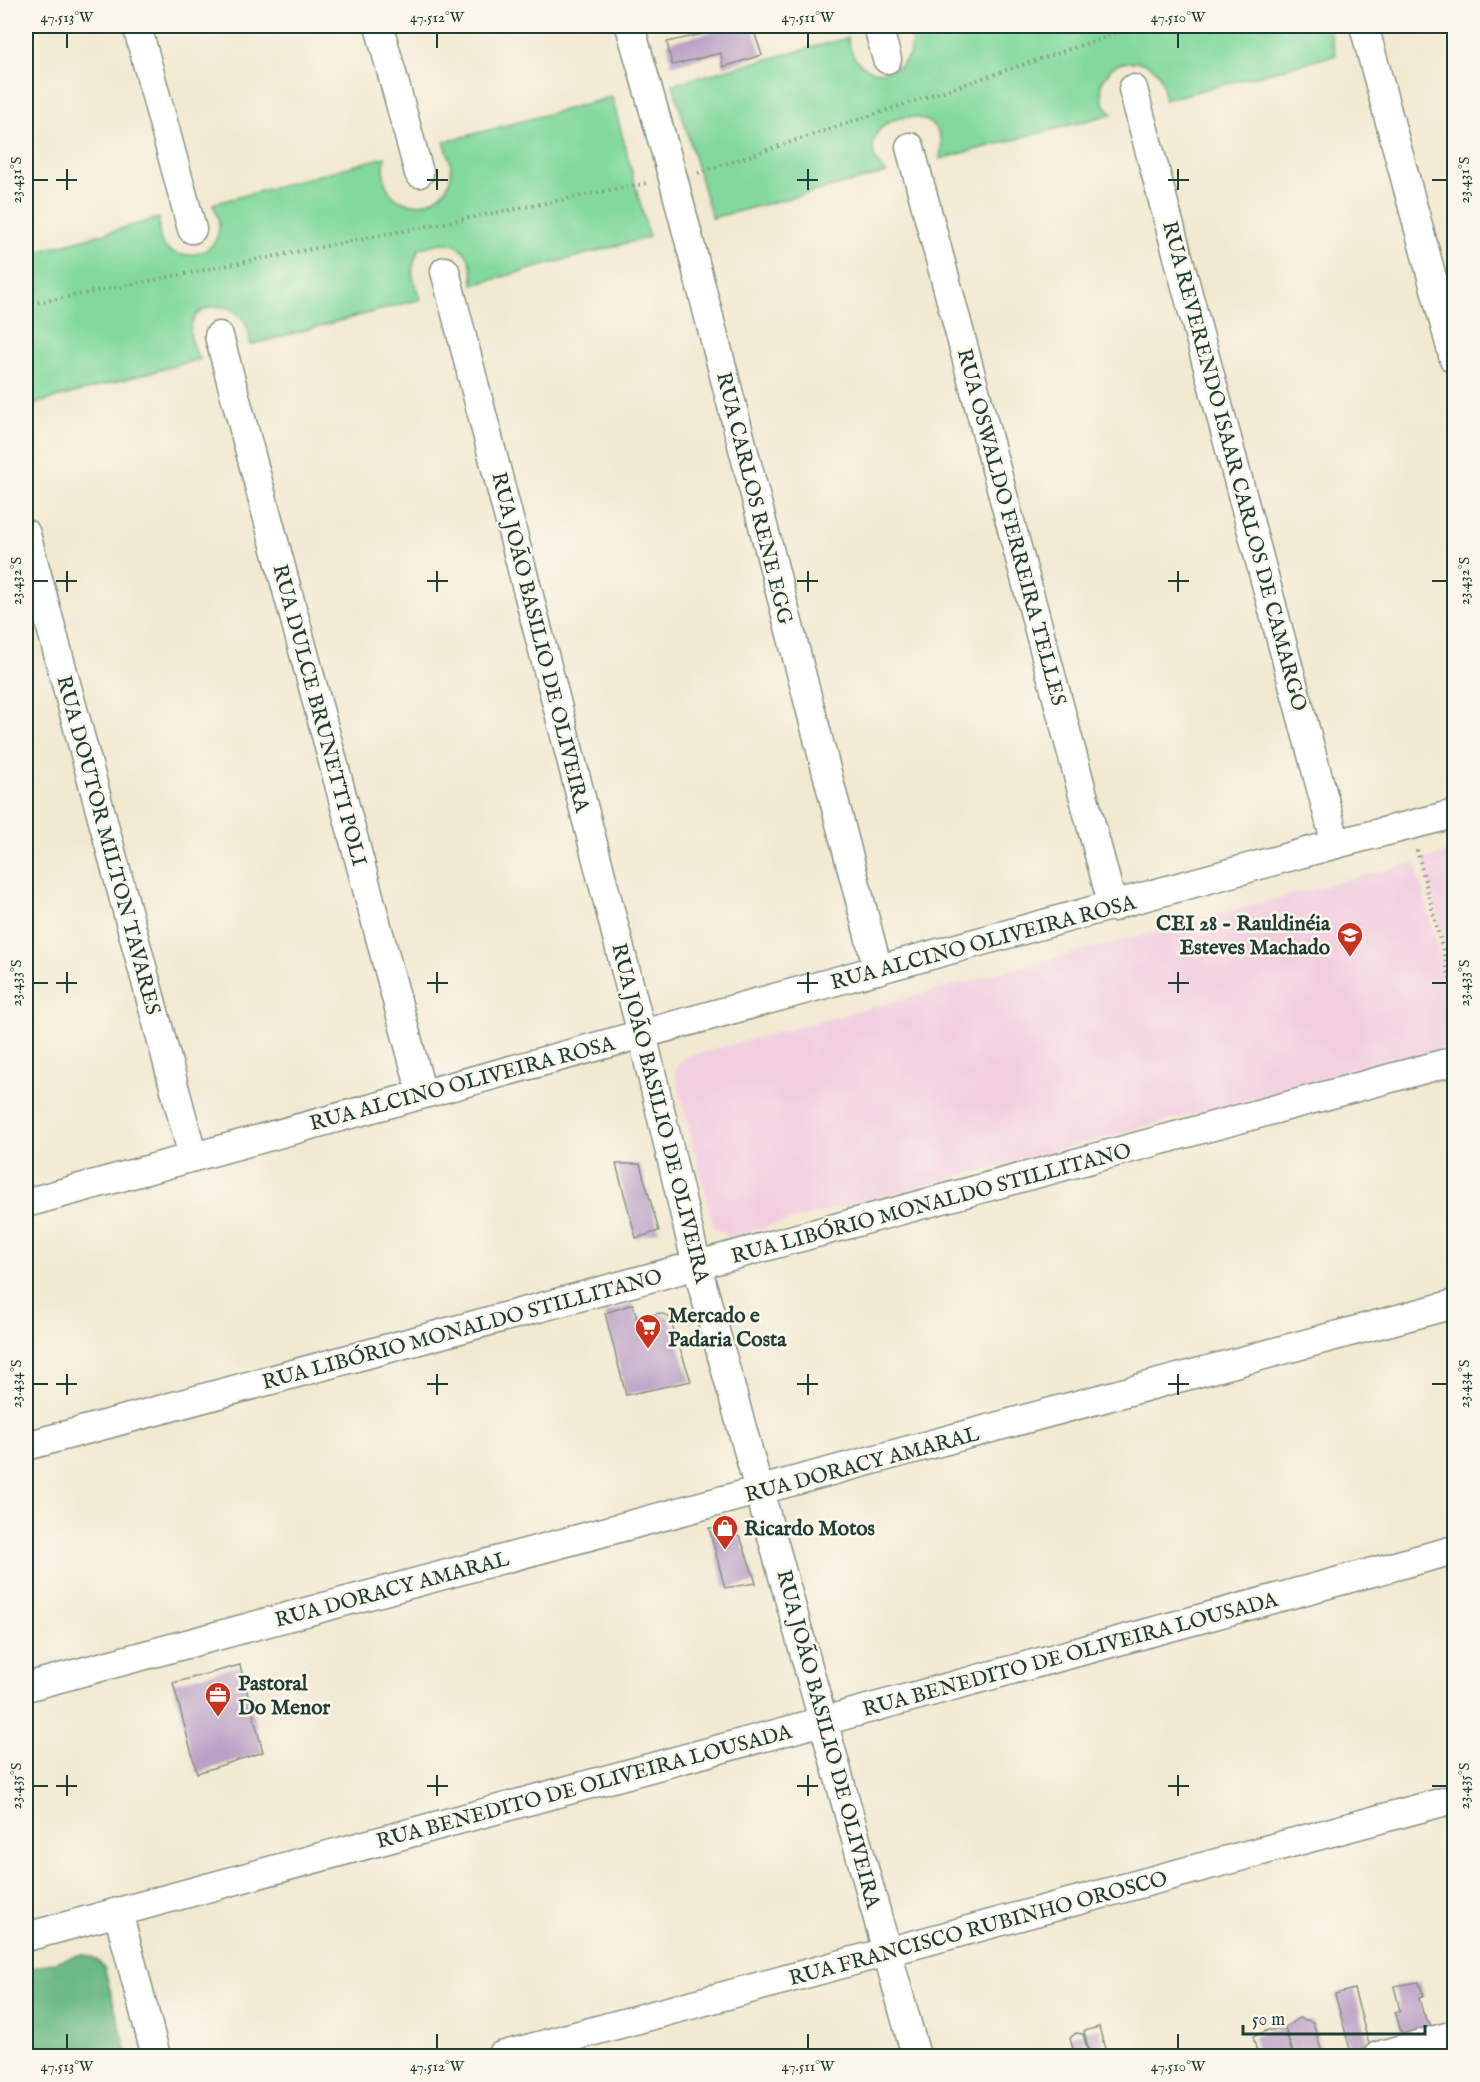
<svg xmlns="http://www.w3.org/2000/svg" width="1480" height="2082" font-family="'IM FELL English',serif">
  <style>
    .built { fill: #f2cfe0 }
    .green { fill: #83d99d; stroke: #518b68; stroke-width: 1.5 }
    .forest { fill: #6ab984; stroke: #447b5c; stroke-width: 1.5 }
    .building { fill: #b99ec4 }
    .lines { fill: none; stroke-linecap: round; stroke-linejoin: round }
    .minor-casing { stroke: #889382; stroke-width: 31 }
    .path { stroke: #889382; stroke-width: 4; stroke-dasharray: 1.5 4.5; stroke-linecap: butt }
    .minor { stroke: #fff; stroke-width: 28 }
    .ticks { fill: none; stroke: #1f3d34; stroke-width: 2 }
    .labels { text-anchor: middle; stroke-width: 5; stroke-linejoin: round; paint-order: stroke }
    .street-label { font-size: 21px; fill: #1f3d34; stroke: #fbf7ec }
    .poi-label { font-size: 21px; font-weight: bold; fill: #1f3d34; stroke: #fbf7ec; text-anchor: start }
    .neatline { fill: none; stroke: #1f3d34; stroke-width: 2 }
    .ticks-label { font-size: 15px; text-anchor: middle; fill: #1f3d34 }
  </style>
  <rect width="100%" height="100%" fill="#fbf7ec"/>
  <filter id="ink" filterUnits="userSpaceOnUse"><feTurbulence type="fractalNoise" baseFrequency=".0167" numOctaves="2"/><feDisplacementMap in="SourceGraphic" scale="12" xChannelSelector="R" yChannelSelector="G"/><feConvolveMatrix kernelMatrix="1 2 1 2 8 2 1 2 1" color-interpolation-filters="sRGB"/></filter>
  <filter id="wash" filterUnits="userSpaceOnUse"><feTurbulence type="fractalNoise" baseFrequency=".008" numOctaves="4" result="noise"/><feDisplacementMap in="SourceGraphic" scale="24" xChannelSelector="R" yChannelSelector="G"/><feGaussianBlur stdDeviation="1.35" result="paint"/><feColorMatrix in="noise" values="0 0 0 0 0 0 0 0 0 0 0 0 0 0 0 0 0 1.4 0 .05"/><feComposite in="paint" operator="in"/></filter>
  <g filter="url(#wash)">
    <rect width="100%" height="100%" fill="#f2e9d1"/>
    <g class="built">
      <path d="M 1454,851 L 1454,975 L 1423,859 Z"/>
      <path d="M 1415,862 L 1454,1009 L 1454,1045 L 729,1237 L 714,1228 L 675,1072 L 677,1064 L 685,1057 Z"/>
    </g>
    <g class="green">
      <path d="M 907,26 L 1328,26 L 1336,55 L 1164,100 C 1165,80 1157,62 1135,62 C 1128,62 1118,63 1112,68 C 1108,72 1104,79 1101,84 L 1103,102 L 1112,114 L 940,159 C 940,153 943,145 941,140 C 932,99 860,117 875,158 C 877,163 882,169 886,173 L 712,218 L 673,84 L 848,38 C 855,94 930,73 907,26 Z"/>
      <path d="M 612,97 L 649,237 L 473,285 C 474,247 454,235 419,249 C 409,271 411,277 421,299 L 250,345 C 251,283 161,302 200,359 L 26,406 L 26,255 L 159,218 C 159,227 158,239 164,246 C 178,262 211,255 217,237 C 222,225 217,215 213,204 L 385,157 C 384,168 382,179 388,189 C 402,215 444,205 450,179 C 454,167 448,153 444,142 Z"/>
    </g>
    <path class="forest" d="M 82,1954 L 94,1958 L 104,1967 L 128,2056 L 26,2056 L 26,1970 Z"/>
    <g id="blocks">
      <g class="building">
        <path d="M 739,26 L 752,26 L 762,55 L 723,67 L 721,53 L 672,65 L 667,42 Z"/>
        <path d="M 616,1164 L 640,1164 L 659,1231 L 636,1238 Z"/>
        <path d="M 633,1304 L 637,1319 L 659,1313 L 669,1316 L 691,1381 L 626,1395 L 605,1313 Z"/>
        <path d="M 729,1527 L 741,1539 L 756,1583 L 725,1588 L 709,1528 Z"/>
        <path d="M 240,1665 L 263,1752 L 197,1773 L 173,1683 Z"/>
        <path d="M 1419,1982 L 1424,1996 L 1419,1998 L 1423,2013 L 1434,2030 L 1403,2038 L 1395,2012 L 1400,2011 L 1394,1986 Z"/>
        <path d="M 1354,1989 L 1370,2048 L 1351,2053 L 1335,1994 Z"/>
        <path d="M 1299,2018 L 1313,2022 L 1323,2056 L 1294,2056 L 1285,2027 Z"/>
        <path d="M 1099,2027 L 1107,2056 L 1090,2056 L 1084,2031 Z"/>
        <path d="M 1268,2030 L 1285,2030 L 1293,2056 L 1258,2056 L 1253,2037 Z"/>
        <path d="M 1076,2033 L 1083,2034 L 1089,2056 L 1075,2056 L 1070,2038 Z"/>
        <path d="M 1218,2049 L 1220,2056 L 1197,2056 Z"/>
        <path d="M 1142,2050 L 1168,2055 L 1168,2056 L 1134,2056 Z"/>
      </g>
    </g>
  </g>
  <g filter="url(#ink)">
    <use href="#blocks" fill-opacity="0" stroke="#889382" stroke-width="1.5"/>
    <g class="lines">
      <g class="minor-casing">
        <g id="minor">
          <path d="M 137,26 L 192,229"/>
          <path d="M 379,26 L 419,173"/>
          <path d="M 630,26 L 673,178 L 878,970"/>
          <path d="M 878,26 L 887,59"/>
          <path d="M 1364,26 L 1454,359"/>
          <path d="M 1133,89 L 1336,844"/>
          <path d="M 910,147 L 1113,907"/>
          <path d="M 445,271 L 642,1034 L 697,1266 L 916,2056"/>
          <path d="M 219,336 L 422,1094"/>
          <path d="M 26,534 L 193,1157"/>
          <path d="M 26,1203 L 1336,844 L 1454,814"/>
          <path d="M 26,1446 L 1454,1061"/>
          <path d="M 26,1687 L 1454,1304"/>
          <path d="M 118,1912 L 156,2056"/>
          <path d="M 26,1937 L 1454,1550"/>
          <path d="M 501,2056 L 1454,1799"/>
          <path d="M 1378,2056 L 1454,2035"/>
        </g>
      </g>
      <g class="path">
        <path d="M 698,173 L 1139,26"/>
        <path d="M 26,305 L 647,183"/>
        <path d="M 1417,850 L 1454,994"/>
      </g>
      <use href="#minor" class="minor"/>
    </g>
  </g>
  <path class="ticks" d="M 67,33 L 67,48M 437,33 L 437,48M 808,33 L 808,48M 1178,33 L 1178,48M 67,169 L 67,190M 437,169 L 437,190M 808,169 L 808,190M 1178,169 L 1178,190M 33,180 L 48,180M 56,180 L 77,180M 427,180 L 448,180M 797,180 L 818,180M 1168,180 L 1189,180M 1432,180 L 1447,180M 67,571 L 67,592M 437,571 L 437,592M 808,571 L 808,592M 1178,571 L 1178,592M 33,581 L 48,581M 56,581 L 77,581M 427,581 L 448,581M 797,581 L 818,581M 1168,581 L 1189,581M 1432,581 L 1447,581M 67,972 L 67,993M 437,972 L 437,993M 808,972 L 808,993M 1178,972 L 1178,993M 33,983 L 48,983M 56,983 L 77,983M 427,983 L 448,983M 797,983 L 818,983M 1168,983 L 1189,983M 1432,983 L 1447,983M 67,1374 L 67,1395M 437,1374 L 437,1395M 808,1374 L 808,1395M 1178,1374 L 1178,1395M 33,1384 L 48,1384M 56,1384 L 77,1384M 427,1384 L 448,1384M 797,1384 L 818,1384M 1168,1384 L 1189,1384M 1432,1384 L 1447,1384M 67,1775 L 67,1796M 437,1775 L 437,1796M 808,1775 L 808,1796M 1178,1775 L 1178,1796M 33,1786 L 48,1786M 56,1786 L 77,1786M 427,1786 L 448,1786M 797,1786 L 818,1786M 1168,1786 L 1189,1786M 1432,1786 L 1447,1786M 67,2034 L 67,2049M 437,2034 L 437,2049M 808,2034 L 808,2049M 1178,2034 L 1178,2049"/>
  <defs>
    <g id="school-pin" transform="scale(1.35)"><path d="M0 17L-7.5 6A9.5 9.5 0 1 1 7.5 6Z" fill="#c8321e" stroke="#fbf7ec"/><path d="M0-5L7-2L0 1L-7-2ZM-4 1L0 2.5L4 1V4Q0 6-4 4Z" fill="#fff"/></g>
    <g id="supermarket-pin" transform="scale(1.35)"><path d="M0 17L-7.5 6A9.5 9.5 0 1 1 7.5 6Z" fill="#c8321e" stroke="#fbf7ec"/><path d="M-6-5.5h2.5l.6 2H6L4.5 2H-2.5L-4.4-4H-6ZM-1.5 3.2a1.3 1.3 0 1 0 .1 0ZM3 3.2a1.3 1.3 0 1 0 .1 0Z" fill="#fff"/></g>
    <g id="shop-pin" transform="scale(1.35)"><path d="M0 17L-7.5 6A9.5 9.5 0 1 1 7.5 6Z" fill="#c8321e" stroke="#fbf7ec"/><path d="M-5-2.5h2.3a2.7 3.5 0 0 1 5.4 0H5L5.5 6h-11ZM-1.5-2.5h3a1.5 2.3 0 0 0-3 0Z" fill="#fff"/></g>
    <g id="office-pin" transform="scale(1.35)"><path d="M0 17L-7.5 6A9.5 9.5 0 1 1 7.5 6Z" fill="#c8321e" stroke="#fbf7ec"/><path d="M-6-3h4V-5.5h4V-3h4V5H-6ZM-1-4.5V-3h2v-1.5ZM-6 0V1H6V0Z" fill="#fff"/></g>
  </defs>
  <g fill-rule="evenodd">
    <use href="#school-pin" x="1350" y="935"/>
    <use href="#supermarket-pin" x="648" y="1327"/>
    <use href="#shop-pin" x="725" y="1528"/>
    <use href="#office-pin" x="218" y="1695"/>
  </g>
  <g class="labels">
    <g class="street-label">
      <text transform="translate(1235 466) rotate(75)" y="7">RUA REVERENDO ISAAR CARLOS DE CAMARGO</text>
      <text transform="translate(755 498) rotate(76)" y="7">RUA CARLOS RENE EGG</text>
      <text transform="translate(1012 527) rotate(75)" y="7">RUA OSWALDO FERREIRA TELLES</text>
      <text transform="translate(541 642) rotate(76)" y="7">RUA JOÃO BASILIO DE OLIVEIRA</text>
      <text transform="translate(320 715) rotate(75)" y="7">RUA DULCE BRUNETTI POLI</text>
      <text transform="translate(109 845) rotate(75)" y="7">RUA DOUTOR MILTON TAVARES</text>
      <text transform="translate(983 942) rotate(-15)" y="7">RUA ALCINO OLIVEIRA ROSA</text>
      <text transform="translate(462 1083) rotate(-15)" y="7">RUA ALCINO OLIVEIRA ROSA</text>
      <text transform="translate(661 1113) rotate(76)" y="7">RUA JOÃO BASILIO DE OLIVEIRA</text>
      <text transform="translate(931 1203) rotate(-15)" y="7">RUA LIBÓRIO MONALDO STILLITANO</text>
      <text transform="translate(462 1329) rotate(-15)" y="7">RUA LIBÓRIO MONALDO STILLITANO</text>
      <text transform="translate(862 1464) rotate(-15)" y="7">RUA DORACY AMARAL</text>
      <text transform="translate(392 1589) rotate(-15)" y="7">RUA DORACY AMARAL</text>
      <text transform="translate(1070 1654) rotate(-15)" y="7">RUA BENEDITO DE OLIVEIRA LOUSADA</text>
      <text transform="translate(829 1739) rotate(75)" y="7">RUA JOÃO BASILIO DE OLIVEIRA</text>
      <text transform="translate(584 1786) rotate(-15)" y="7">RUA BENEDITO DE OLIVEIRA LOUSADA</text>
      <text transform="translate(978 1928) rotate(-15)" y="7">RUA FRANCISCO RUBINHO OROSCO</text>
    </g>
    <g class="poi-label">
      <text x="1330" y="930" text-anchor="end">CEI 28 - Rauldinéia<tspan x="1330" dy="24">Esteves Machado</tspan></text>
      <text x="668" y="1322">Mercado e<tspan x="668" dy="24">Padaria Costa</tspan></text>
      <text x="744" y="1535">Ricardo Motos</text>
      <text x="238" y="1690">Pastoral<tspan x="238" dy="24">Do Menor</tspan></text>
    </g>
  </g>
  <rect width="1480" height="2082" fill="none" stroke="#fbf7ec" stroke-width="66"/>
  <path d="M1243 2025v9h182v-9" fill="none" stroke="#1f3d34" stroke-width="3"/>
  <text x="1252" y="2025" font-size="18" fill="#1f3d34" stroke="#fbf7ec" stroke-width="4.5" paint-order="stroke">50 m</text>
  <rect x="33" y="33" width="1414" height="2016" class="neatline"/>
  <g class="ticks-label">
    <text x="67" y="22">47.513°W</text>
    <text x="437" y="22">47.512°W</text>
    <text x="808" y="22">47.511°W</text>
    <text x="1178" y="22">47.510°W</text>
    <text transform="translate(16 180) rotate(-90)" y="5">23.431°S</text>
    <text transform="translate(1464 180) rotate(-90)" y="5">23.431°S</text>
    <text transform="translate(16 581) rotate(-90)" y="5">23.432°S</text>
    <text transform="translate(1464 581) rotate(-90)" y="5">23.432°S</text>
    <text transform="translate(16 983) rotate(-90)" y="5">23.433°S</text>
    <text transform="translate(1464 983) rotate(-90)" y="5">23.433°S</text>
    <text transform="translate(16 1384) rotate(-90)" y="5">23.434°S</text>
    <text transform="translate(1464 1384) rotate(-90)" y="5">23.434°S</text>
    <text transform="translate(16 1786) rotate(-90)" y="5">23.435°S</text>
    <text transform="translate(1464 1786) rotate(-90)" y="5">23.435°S</text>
    <text x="67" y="2071">47.513°W</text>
    <text x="437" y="2071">47.512°W</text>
    <text x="808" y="2071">47.511°W</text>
    <text x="1178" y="2071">47.510°W</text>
  </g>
</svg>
